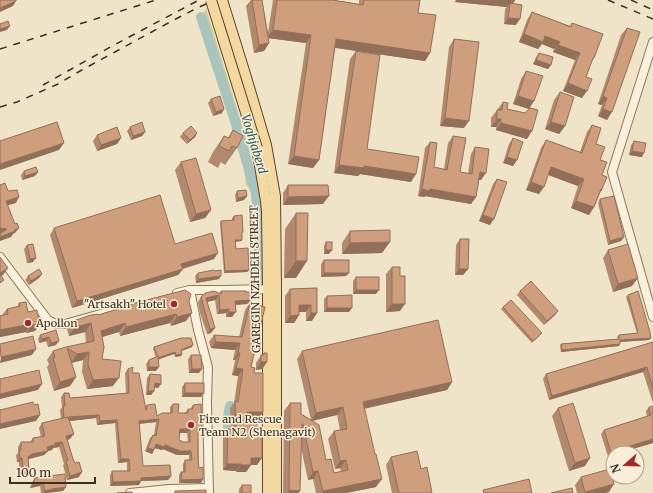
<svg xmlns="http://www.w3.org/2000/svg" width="653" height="493" font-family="Merriweather,serif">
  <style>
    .green { fill: #c9cf9b }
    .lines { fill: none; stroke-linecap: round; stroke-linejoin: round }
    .river { stroke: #a9c4bc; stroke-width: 10 }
    .minor-casing { stroke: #8d765c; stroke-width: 10 }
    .major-casing { stroke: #5b4430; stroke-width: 12 }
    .minor { stroke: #faf1dc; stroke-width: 8 }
    .major { stroke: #f3d9a0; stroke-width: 10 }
    .rail { stroke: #3d2e20; stroke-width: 1.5; stroke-dasharray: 7 7; stroke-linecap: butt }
    .major-bridge-casing { stroke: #5b4430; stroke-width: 12; stroke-linecap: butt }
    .major-bridge { stroke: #f3d9a0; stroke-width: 10 }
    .wall { fill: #b2896c; fill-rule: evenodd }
    .shaded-wall { fill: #916f58 }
    .building { fill: #cf9f7d; stroke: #916f58; fill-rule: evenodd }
    .poi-dot { fill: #9e2a2b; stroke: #f7eed8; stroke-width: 1.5 }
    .labels { text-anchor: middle; stroke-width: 3; stroke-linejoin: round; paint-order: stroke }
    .street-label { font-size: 11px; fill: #3d2e20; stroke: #f7eed8 }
    .poi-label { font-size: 11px; fill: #3d2e20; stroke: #f7eed8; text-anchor: start }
    .water-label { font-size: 12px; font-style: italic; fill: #2f5d5a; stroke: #f7eed8 }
  </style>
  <rect width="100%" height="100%" fill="#f0e4c8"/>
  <path class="green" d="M 206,8 L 249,148 L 254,167 L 256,190 C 252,190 249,189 246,185 L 243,160 L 241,149 L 232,125 L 230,114 L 203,26 L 202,18 Z"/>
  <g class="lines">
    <g class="river">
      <path d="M 201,17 L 235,121 L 256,194 L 259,229 L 258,282"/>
      <path d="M 228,435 L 228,417 L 230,406"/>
    </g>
    <g class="minor-casing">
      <g id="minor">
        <path d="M 653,42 L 612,172 L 653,317"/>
        <path d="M 0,257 L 47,319 C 53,324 57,324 65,324 L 129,306"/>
        <path d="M 190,290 L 198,330 L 208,367 L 207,402 L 209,493"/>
        <path d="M 177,293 L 190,290 L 223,290 L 273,289"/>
        <path d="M 130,493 L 169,489 L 209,488"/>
      </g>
    </g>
    <g class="major-casing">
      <g id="major">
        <path d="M 222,0 L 245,74 L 266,145 L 275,196 L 276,288 L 276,493"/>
        <path d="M 257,148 L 266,201 L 267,212 L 268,289 L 268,493"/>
      </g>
    </g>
    <use href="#minor" class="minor"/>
    <use href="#major" class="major"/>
    <g class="rail">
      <path d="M 608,0 L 653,19"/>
      <path d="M 631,0 L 653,10"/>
      <path d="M 0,49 L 156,0"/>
      <path d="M 43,85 L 114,45 L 199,0"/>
      <path d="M 0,107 L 17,102 L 58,84 L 80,71 L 170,22 L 199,7 L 216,0"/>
    </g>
    <g class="major-bridge-casing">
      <path id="major-bridge" d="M 211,0 L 257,148"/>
    </g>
    <use href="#major-bridge" class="major-bridge"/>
  </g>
  <g class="wall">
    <path d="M 251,0 L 262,0 L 268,33 L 273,0 L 332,0 L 359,4 L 359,0 L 420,0 L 418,13 L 430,53 L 425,61 L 335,48 L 319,160 L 313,168 L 288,164 L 306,43 L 269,38 L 269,43 L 264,51 L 254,53 L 246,6 Z"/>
    <path d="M 456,0 L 515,0 L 513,4 L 516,25 L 504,24 L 505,9 L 507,7 L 455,2 Z"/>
    <path d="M 532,12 L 570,26 L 572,23 L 594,58 L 592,61 L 586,77 L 582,98 L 563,91 L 575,60 L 553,52 L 554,49 L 542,44 L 538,49 L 519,42 L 527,20 Z"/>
    <path d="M 627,28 L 607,120 L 598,116 L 602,105 L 598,104 L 621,35 Z"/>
    <path d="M 454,39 L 464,128 L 440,126 L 449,47 Z"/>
    <path d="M 356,51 L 367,149 L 411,182 L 360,174 L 358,176 L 334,173 L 350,59 Z"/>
    <path d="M 539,53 L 551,65 L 548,69 L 533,64 L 536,57 Z"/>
    <path d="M 526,71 L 529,109 L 527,139 L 496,130 L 496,127 L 491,127 L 491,118 L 503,102 L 507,109 L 525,113 L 529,109 L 513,104 L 521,79 Z"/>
    <path d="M 560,92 L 565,126 L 559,134 L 545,129 L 554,100 Z"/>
    <path d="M 211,99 L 222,113 L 213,116 L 208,103 Z"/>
    <path d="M 592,125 L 596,144 L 600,160 L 602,175 L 601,191 L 599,195 L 594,207 L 589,215 L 571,208 L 578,186 L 548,175 L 539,194 L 526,190 L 541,148 L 546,140 L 580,152 L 587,132 Z"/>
    <path d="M 130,127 L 145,132 L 142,136 L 131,140 L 127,131 Z"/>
    <path d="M 233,130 L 237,148 L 225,165 L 221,162 L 218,168 L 208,162 L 213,152 L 224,136 L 228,138 Z"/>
    <path d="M 183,133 L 197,133 L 195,137 L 187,144 L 180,137 Z"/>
    <path d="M 97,135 L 121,138 L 117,144 L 97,151 L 93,141 Z"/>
    <path d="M 453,136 L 460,172 L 468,174 L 471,154 L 475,147 L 481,180 L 479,180 L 476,197 L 471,204 L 425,196 L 425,197 L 418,196 L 425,148 L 430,142 L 434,167 L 444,169 L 448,143 Z"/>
    <path d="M 513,138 L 517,160 L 513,166 L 503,163 L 509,144 Z"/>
    <path d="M 634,141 L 642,157 L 629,155 L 631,145 Z"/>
    <path d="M 181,162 L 211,210 L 205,218 L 190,222 L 175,170 Z"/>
    <path d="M 24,171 L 35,176 L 22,180 L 21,175 Z"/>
    <path d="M 497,179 L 490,225 L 479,221 L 493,184 Z"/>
    <path d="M 288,185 L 323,204 L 283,205 L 283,193 Z"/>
    <path d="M 237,191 L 247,196 L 244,200 L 236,202 L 235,195 Z"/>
    <path d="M 600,199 L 624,237 L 621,241 L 608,245 L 598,203 Z"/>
    <path d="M 296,213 L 296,278 L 284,278 L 285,229 Z"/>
    <path d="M 234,216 L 242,234 L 241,241 L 235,242 L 236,249 L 249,270 L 247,272 L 224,273 L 220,223 L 221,221 L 232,220 L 232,218 Z"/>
    <path d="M 54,228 L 175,244 L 214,259 L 183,269 L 178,275 L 72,308 L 50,235 Z"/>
    <path d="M 350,231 L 382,253 L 342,254 L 342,243 Z"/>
    <path d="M 460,239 L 468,269 L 463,275 L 455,275 L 456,245 Z"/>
    <path d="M 326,242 L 329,254 L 324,254 L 324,246 Z"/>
    <path d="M 27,245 L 33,262 L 27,263 L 24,249 Z"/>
    <path d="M 608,250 L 632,286 L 613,292 L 603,258 Z"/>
    <path d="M 324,260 L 346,276 L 321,277 L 321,264 Z"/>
    <path d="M 392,267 L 400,311 L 386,312 L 386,274 Z"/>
    <path d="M 198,273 L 219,279 L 196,283 L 195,276 Z"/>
    <path d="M 42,274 L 39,278 L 29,285 L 25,280 L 28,276 Z"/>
    <path d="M 356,277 L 376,294 L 353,294 L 353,281 Z"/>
    <path d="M 317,288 L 312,321 L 306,321 L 306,312 L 299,312 L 299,315 L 294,323 L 285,323 L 285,296 L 290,289 Z"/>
    <path d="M 221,291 L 246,292 L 251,300 L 247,304 L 235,305 L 232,317 L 226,317 L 226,313 L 217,314 L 215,300 L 207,302 L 211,333 L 207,334 L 200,313 L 198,302 L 201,297 L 219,294 Z"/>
    <path d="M 520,291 L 558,311 L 555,315 L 544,325 L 517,295 Z"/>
    <path d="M 628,295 L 651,338 L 649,340 L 620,342 L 619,346 L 561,352 L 560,346 L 561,344 L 618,339 L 617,337 L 619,335 L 637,333 L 626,297 Z"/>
    <path d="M 327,296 L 349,312 L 324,312 L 324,299 Z"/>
    <path d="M 189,301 L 186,321 L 171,326 L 170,323 L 120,336 L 119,332 L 102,337 L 102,359 L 113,386 L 87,389 L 82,372 L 83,360 L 71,363 L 76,377 L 70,386 L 54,391 L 47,367 L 49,364 L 47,360 L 53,351 L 86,343 L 85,332 L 69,336 L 67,329 L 73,321 L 98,315 L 118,309 L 120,307 Z"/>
    <path d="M 19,303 L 40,324 L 35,331 L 26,333 L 26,332 L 0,337 L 0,316 L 2,315 L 7,309 L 17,307 Z"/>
    <path d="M 250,303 L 251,367 L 254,373 L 263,412 L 258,419 L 247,419 L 247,421 L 252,434 L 251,434 L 251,437 L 257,465 L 251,465 L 246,472 L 236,472 L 236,471 L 223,470 L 223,436 L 228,429 L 231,429 L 230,408 L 234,403 L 238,376 L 232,375 L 235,360 L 233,360 L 235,350 L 211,348 L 209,342 L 214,335 L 239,337 L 245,310 Z"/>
    <path d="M 503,307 L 542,333 L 532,343 L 501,309 Z"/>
    <path d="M 56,330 L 56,345 L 48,347 L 46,341 L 39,343 L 38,339 L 40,335 Z"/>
    <path d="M 653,342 L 653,403 L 643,372 L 549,400 L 543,379 L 546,374 Z"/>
    <path d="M 154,347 L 192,347 L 181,351 L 182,354 L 181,356 L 175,357 L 174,354 L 159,359 L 156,371 L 147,371 L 146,364 L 149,360 L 156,357 L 153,349 Z"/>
    <path d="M 302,351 L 452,382 L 447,390 L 364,409 L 376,487 L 346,493 L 316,493 L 313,479 L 308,480 L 301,448 L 300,491 L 298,493 L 283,493 L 284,411 L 290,403 L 301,414 L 311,420 L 297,359 ZM 337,415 L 340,430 L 334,431 L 328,439 L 335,469 L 340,468 L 341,472 L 334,473 L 326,460 L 312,421 Z"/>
    <path d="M 264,353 L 267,362 L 262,369 L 256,370 L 256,363 L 261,355 L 262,355 Z"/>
    <path d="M 191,355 L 199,373 L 189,373 L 188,359 Z"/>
    <path d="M 128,369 L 132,373 L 146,407 L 147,405 L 157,416 L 170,413 L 170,407 L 173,404 L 178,413 L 185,413 L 188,409 L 191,409 L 191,408 L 193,405 L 202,429 L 199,432 L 198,432 L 199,468 L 203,479 L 201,483 L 179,483 L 179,475 L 181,472 L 183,472 L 183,464 L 185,460 L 189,460 L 189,455 L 177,455 L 163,449 L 162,450 L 155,448 L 152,454 L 145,451 L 150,438 L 153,435 L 154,435 L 156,422 L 139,424 L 143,466 L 171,476 L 168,480 L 141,481 L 139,485 L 110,486 L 110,475 L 112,471 L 127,471 L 127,462 L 118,463 L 115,423 L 97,425 L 96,418 L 69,421 L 70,439 L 67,440 L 79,477 L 67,480 L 63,465 L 64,464 L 59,447 L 53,448 L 52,450 L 48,451 L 44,455 L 28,459 L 29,470 L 26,475 L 19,475 L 19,462 L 17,462 L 16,455 L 18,453 L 18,447 L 21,442 L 30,442 L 33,438 L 41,437 L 39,428 L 42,423 L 61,419 L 60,410 L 62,407 L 61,397 L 64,393 L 70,398 L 126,393 L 125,373 ZM 179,433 L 187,433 L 188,442 L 183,442 L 179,440 Z"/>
    <path d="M 150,374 L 161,384 L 158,388 L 155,387 L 154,391 L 151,395 L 146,395 L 147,378 Z"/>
    <path d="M 185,383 L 201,397 L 182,397 L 182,387 Z"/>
    <path d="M 653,406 L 653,443 L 621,452 L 613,453 L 613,462 L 610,463 L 601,434 L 604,430 L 647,417 L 646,411 L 649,407 Z"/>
    <path d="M 558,408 L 585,466 L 569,471 L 552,416 Z"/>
    <path d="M 391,457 L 421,469 L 432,493 L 392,493 L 386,465 Z"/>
    <path d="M 49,476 L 66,487 L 63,491 L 48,493 L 41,493 L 40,486 L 30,488 L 32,482 L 35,478 Z"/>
    <path d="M 581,477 L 609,492 L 605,493 L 577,493 L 575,485 Z"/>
    <path d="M 242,485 L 251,493 L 239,493 L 239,489 Z"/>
  </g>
  <g class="shaded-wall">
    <path d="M 456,0 L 515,0 L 510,8 L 510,3 L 507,7 L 455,2 Z"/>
    <path d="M 16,1 L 13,6 L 0,12 L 0,8 Z"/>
    <path d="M 508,18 L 520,19 L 516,25 L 504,24 Z"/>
    <path d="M 10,26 L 7,30 L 0,32 L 0,29 Z"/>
    <path d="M 273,30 L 311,35 L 306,43 L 267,38 Z"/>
    <path d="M 524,34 L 545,36 L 560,42 L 554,49 L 542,44 L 538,49 L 519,42 Z"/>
    <path d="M 336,39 L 430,53 L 425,61 L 331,47 Z"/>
    <path d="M 269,43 L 264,51 L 254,53 L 259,45 Z"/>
    <path d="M 558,45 L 580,53 L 575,60 L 553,52 Z"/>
    <path d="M 536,60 L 551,65 L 548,69 L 533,64 Z"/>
    <path d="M 568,83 L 587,91 L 582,98 L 563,91 Z"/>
    <path d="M 518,96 L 534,101 L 529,109 L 513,104 Z"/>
    <path d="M 603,96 L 607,98 L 602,105 L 598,104 Z"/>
    <path d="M 224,109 L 222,113 L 213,116 L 216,112 Z"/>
    <path d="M 603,109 L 612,112 L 607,120 L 598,116 Z"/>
    <path d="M 445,118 L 469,121 L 464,128 L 440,126 Z"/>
    <path d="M 497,119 L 501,119 L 496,127 L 491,127 Z"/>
    <path d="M 551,122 L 565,126 L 559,134 L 545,129 Z"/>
    <path d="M 501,123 L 532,131 L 527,139 L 496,130 Z"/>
    <path d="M 145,132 L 142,136 L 131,140 L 133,136 Z"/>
    <path d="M 197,133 L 195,137 L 187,144 L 190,140 Z"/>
    <path d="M 121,138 L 117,144 L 97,151 L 101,145 Z"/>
    <path d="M 64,143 L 59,150 L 0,170 L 0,164 Z"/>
    <path d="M 632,151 L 644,153 L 642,157 L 629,155 Z"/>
    <path d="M 294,156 L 319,160 L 313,168 L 288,164 Z"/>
    <path d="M 507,157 L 517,160 L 513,166 L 503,163 Z"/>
    <path d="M 339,165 L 364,166 L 416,174 L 411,182 L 360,174 L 358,176 L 334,173 Z"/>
    <path d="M 551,167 L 584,179 L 578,186 L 546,174 Z"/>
    <path d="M 38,172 L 35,176 L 22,180 L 25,176 Z"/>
    <path d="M 480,172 L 486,173 L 481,180 L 476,179 Z"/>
    <path d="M 531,182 L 544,187 L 539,194 L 526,190 Z"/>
    <path d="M 422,189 L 430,189 L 476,197 L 471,204 L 425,196 L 425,197 L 418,196 Z"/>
    <path d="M 247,196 L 244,200 L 236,202 L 238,198 Z"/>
    <path d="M 329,196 L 323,204 L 283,205 L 288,197 Z"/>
    <path d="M 19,197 L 16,203 L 2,207 L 6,201 Z"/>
    <path d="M 576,201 L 594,207 L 589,215 L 571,208 Z"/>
    <path d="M 211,210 L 205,218 L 190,222 L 196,214 Z"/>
    <path d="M 483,215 L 494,219 L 490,225 L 479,221 Z"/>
    <path d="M 0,228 L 7,229 L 0,234 Z"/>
    <path d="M 19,228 L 15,233 L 13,234 L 11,237 L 0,241 L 0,237 Z"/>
    <path d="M 624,237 L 621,241 L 608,245 L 610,241 Z"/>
    <path d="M 235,240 L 242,240 L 241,241 L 234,242 Z"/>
    <path d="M 390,242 L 382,253 L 342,254 L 350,243 Z"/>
    <path d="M 326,250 L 332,250 L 329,254 L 324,254 Z"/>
    <path d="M 218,253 L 214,259 L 177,270 L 181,264 Z"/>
    <path d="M 36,258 L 33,262 L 27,263 L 30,259 Z"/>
    <path d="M 296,261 L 307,261 L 296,278 L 284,278 Z"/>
    <path d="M 8,268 L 3,275 L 0,277 L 0,273 Z"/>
    <path d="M 183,269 L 178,275 L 72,308 L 77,301 Z"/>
    <path d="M 459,269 L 468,269 L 463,275 L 455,275 Z"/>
    <path d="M 249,270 L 247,272 L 224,273 L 225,271 Z"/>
    <path d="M 324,273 L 349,273 L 346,276 L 321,277 Z"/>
    <path d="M 42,274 L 39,278 L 29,285 L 31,281 Z"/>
    <path d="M 221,276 L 219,279 L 196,283 L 198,279 Z"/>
    <path d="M 638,278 L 632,286 L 613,292 L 618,284 Z"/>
    <path d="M 356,290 L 379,290 L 376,294 L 353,294 Z"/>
    <path d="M 219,295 L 215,300 L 202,303 L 206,298 Z"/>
    <path d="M 251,300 L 247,304 L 232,305 L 235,301 Z"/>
    <path d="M 392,304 L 405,304 L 400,311 L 386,312 Z"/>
    <path d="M 299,305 L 311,305 L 306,312 L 294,312 Z"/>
    <path d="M 327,308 L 352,308 L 349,312 L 324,312 Z"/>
    <path d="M 229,309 L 226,313 L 217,314 L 220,310 Z"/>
    <path d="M 558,311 L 555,315 L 544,325 L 547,321 Z"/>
    <path d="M 229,312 L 236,312 L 232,317 L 226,317 Z"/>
    <path d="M 192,313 L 186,321 L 171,326 L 177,317 Z"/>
    <path d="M 311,313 L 317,313 L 312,321 L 306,321 Z"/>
    <path d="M 176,314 L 170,323 L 120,336 L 126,327 Z"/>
    <path d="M 299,315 L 294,323 L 285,323 L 290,316 Z"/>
    <path d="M 91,323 L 85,332 L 69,336 L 75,327 Z"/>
    <path d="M 125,323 L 119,332 L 95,339 L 101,331 Z"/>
    <path d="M 31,324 L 26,332 L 0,337 L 0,330 Z"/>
    <path d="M 40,324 L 35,331 L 26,333 L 32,325 Z"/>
    <path d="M 215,328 L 211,333 L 207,334 L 210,329 Z"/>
    <path d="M 49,337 L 46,341 L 39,343 L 42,339 Z"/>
    <path d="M 651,338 L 649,340 L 618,342 L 620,340 Z"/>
    <path d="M 59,341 L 56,345 L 48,347 L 51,343 Z"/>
    <path d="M 216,342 L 240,343 L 235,350 L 211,348 Z"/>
    <path d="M 620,344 L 619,346 L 561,352 L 562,350 Z"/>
    <path d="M 193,345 L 192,347 L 179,352 L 181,350 Z"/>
    <path d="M 36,349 L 32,355 L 0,363 L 1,357 Z"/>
    <path d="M 89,352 L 83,360 L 71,363 L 77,354 Z"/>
    <path d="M 175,352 L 174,354 L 157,360 L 158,358 Z"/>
    <path d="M 238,353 L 240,353 L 235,360 L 233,360 Z"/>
    <path d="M 182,354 L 181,356 L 175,357 L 176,355 Z"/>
    <path d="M 261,362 L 267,362 L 262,369 L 256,370 Z"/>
    <path d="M 149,367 L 159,367 L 156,371 L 147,371 Z"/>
    <path d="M 647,367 L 643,372 L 549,400 L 552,396 Z"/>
    <path d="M 236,368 L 243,369 L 238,376 L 232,375 Z"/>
    <path d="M 192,369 L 202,369 L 199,373 L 189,373 Z"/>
    <path d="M 76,377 L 70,386 L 54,391 L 60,382 Z"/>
    <path d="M 119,378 L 113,386 L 87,389 L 93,380 Z"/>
    <path d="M 452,382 L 447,390 L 357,410 L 363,402 Z"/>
    <path d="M 155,383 L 161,384 L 158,388 L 152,387 Z"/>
    <path d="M 42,384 L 38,390 L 0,399 L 0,394 Z"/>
    <path d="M 148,391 L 154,391 L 151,395 L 146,395 Z"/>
    <path d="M 185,393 L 204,393 L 201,397 L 182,397 Z"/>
    <path d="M 343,407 L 337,415 L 311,421 L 316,413 Z"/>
    <path d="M 247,412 L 263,412 L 258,419 L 242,419 Z"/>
    <path d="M 40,415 L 36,421 L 0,429 L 0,424 Z"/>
    <path d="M 99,415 L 96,418 L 61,422 L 64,418 Z"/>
    <path d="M 159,419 L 156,422 L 136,424 L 139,421 Z"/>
    <path d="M 117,420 L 115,423 L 97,425 L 100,421 Z"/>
    <path d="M 251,427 L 257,427 L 252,434 L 247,434 Z"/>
    <path d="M 180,429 L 190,429 L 187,433 L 177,433 Z"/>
    <path d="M 198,429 L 202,429 L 199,432 L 195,432 Z"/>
    <path d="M 74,434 L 70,439 L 62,441 L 66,436 Z"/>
    <path d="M 653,439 L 653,443 L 619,453 L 620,449 Z"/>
    <path d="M 62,442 L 59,447 L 53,448 L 52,450 L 48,451 L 44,455 L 29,459 L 25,461 L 28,457 L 32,454 L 55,443 Z"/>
    <path d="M 156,444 L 165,445 L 191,451 L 189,455 L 177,455 L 163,449 L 162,450 L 154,448 Z"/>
    <path d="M 148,448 L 154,450 L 152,454 L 145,451 Z"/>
    <path d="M 20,458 L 22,458 L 19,462 L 17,462 Z"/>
    <path d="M 251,458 L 262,458 L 257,465 L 250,465 L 251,465 L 246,472 L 236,472 L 241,465 Z"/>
    <path d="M 590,458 L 585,466 L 569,471 L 575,463 Z"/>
    <path d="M 121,459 L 129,459 L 127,462 L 118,463 Z"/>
    <path d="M 613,459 L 613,462 L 610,463 Z"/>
    <path d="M 346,460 L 340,468 L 335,469 L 340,461 Z"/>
    <path d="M 227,464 L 241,464 L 236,471 L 223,470 Z"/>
    <path d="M 23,470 L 29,470 L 26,475 L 19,475 Z"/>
    <path d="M 318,471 L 313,479 L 308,480 L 313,472 Z"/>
    <path d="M 82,472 L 79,477 L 67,480 L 70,476 Z"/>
    <path d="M 171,476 L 168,480 L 141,481 L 139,485 L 110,486 L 113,482 L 141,478 Z"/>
    <path d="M 203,479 L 201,483 L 179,483 L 182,480 Z"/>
    <path d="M 382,479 L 376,487 L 346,493 L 322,493 L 323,491 Z"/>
    <path d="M 43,482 L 40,486 L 30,488 L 33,484 Z"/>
    <path d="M 614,484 L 609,492 L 605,493 L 584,493 Z"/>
    <path d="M 66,487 L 63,491 L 43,493 L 45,491 L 52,489 Z"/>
    <path d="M 289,490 L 300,491 L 298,493 L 287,493 Z"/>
  </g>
  <g class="building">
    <path d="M 0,0 L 16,0 L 16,1 L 0,8 Z"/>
    <path d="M 252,0 L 262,0 L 269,43 L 259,45 Z"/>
    <path d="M 277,0 L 332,0 L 363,5 L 364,0 L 420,0 L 418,13 L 436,15 L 430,53 L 336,39 L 319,160 L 294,156 L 311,35 L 273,30 Z"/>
    <path d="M 510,3 L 522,5 L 520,19 L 508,18 Z"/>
    <path d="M 532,12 L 571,27 L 572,23 L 603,34 L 594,58 L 593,58 L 586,77 L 592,79 L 587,91 L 568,83 L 580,53 L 558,45 L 560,42 L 545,36 L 543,42 L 524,34 Z"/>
    <path d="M 8,21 L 10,26 L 0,29 L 0,24 Z"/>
    <path d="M 627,28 L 640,32 L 612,112 L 603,109 L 607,98 L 603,96 Z"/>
    <path d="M 454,39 L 479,42 L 469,121 L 445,118 Z"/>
    <path d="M 356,51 L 380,55 L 367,149 L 419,157 L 416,174 L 364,166 L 364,168 L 339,165 Z"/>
    <path d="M 539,53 L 553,57 L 551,65 L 536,60 Z"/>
    <path d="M 526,71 L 543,76 L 534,101 L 518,96 Z"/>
    <path d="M 560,92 L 574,97 L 565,126 L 551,122 Z"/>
    <path d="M 220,96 L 224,109 L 216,112 L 211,99 Z"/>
    <path d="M 503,102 L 508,103 L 507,109 L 525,113 L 530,108 L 538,110 L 532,131 L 501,123 L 501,119 L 497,119 L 497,110 L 502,110 Z"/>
    <path d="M 57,122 L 64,143 L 0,164 L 0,141 Z"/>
    <path d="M 142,122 L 145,132 L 133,136 L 130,127 Z"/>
    <path d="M 592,125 L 601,128 L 596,144 L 605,147 L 600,160 L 607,162 L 602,175 L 607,177 L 601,191 L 601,189 L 594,207 L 576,201 L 584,179 L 551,167 L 544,187 L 531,182 L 546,140 L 582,153 Z"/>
    <path d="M 191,126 L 197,133 L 190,140 L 183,133 Z"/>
    <path d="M 117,127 L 121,138 L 101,145 L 97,135 Z"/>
    <path d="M 233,130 L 243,136 L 237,148 L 232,146 L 229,151 L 219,146 L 224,136 L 229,138 Z"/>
    <path d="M 453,136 L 466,138 L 460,172 L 472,174 L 475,147 L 489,149 L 486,173 L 480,172 L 476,197 L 430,189 L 429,191 L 422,189 L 430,142 L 437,143 L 434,167 L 447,170 Z"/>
    <path d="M 513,138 L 523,142 L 517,160 L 507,157 Z"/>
    <path d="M 634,141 L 646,143 L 644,153 L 632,151 Z"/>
    <path d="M 196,158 L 211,210 L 196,214 L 181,162 Z"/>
    <path d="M 36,167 L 38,172 L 25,176 L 24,171 Z"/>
    <path d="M 497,179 L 507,182 L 494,219 L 483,215 Z"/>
    <path d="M 5,183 L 8,191 L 17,190 L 19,197 L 6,201 L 15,224 L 17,223 L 19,228 L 14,230 L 15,231 L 0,237 L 0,234 L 7,229 L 0,228 L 0,208 L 1,208 L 0,206 L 0,185 Z"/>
    <path d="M 288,185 L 328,185 L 329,196 L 288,197 Z"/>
    <path d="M 246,190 L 247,196 L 238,198 L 237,191 Z"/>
    <path d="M 160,195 L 175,244 L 212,233 L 218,253 L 181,264 L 183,269 L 77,301 L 54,228 Z"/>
    <path d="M 614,196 L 624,237 L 610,241 L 600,199 Z"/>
    <path d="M 296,213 L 308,213 L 307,261 L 296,261 Z"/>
    <path d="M 242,215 L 243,232 L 242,232 L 242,240 L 235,240 L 236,249 L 248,248 L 249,270 L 225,271 L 221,221 L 234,220 L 234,216 Z"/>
    <path d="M 390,230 L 390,242 L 350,243 L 350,231 Z"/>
    <path d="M 460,239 L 469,239 L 468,269 L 459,269 Z"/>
    <rect x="326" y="242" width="6" height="8"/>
    <path d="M 33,244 L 36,258 L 30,259 L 27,245 Z"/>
    <path d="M 628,244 L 638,278 L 618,284 L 608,250 Z"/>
    <path d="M 0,257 L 8,268 L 0,273 Z"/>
    <rect x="324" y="260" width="25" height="13"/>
    <path d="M 392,267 L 400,267 L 400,276 L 405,276 L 405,304 L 392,304 Z"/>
    <path d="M 39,269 L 42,274 L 31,281 L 28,276 Z"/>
    <path d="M 214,270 L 215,271 L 221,270 L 221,276 L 198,279 L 198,273 Z"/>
    <path d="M 0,274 L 4,280 L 0,283 Z"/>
    <rect x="356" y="277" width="23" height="13"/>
    <path d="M 531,281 L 558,311 L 547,321 L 520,291 Z"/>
    <path d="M 317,288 L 317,313 L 311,313 L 311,305 L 299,305 L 299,315 L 290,316 L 290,289 Z"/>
    <path d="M 185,290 L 191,294 L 189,301 L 192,313 L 177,317 L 176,314 L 126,327 L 125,323 L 101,331 L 104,347 L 102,359 L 121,361 L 119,378 L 93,380 L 88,364 L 89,352 L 77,354 L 67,348 L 76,377 L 60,382 L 53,358 L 55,357 L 53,351 L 66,347 L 94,341 L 91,323 L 75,327 L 73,321 L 91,315 L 98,314 L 98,315 L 121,308 L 120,307 Z"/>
    <path d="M 214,291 L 221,294 L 221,291 L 246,291 L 246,292 L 250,292 L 251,300 L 235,301 L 236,312 L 229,312 L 229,309 L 220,310 L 219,295 L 206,298 L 215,328 L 210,329 L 204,308 L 201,297 L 205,293 Z"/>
    <path d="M 638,291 L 650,332 L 651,338 L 620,340 L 620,344 L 562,350 L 561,344 L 619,339 L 619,335 L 638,333 L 628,295 Z"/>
    <path d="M 352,295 L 352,308 L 327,308 L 327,296 Z"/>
    <path d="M 511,300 L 542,333 L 533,341 L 503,307 Z"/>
    <path d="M 26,302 L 28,312 L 37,310 L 40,324 L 32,325 L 31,324 L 0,330 L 0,316 L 8,314 L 7,309 L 20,306 L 19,303 Z"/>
    <path d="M 250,303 L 265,307 L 251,367 L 255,368 L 254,373 L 263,373 L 263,412 L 247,412 L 247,421 L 257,420 L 257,427 L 251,427 L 251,437 L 262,436 L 262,458 L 251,458 L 251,465 L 241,465 L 241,464 L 227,464 L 228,429 L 236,429 L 235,401 L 238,402 L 243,369 L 236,368 L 240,353 L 238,353 L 240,343 L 216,342 L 214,335 L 242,337 Z"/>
    <path d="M 438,320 L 452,382 L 363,402 L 375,454 L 376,454 L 382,479 L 323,491 L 318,471 L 313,472 L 303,424 L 302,424 L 300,491 L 289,490 L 290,403 L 301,403 L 301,414 L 319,425 L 326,460 L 331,459 L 334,473 L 348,470 L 346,460 L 340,461 L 334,431 L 347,429 L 343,407 L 316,413 L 302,351 Z"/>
    <path d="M 56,330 L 59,341 L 51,343 L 49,337 L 42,339 L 40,335 Z"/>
    <path d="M 33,336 L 36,349 L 1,357 L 0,344 Z"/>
    <path d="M 181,338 L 191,338 L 193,345 L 181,350 L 182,354 L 176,355 L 175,352 L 158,358 L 154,347 Z"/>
    <path d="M 653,342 L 653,389 L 647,367 L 552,396 L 546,374 Z"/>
    <path d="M 264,353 L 267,353 L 267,362 L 261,362 L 261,355 L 264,355 Z"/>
    <path d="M 191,355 L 201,355 L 202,369 L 192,369 Z"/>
    <path d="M 158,356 L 159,367 L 149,367 L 149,360 Z"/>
    <path d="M 133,367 L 132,373 L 139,373 L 146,410 L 147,405 L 155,404 L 157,416 L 162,413 L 172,413 L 173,404 L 179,404 L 178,413 L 188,413 L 188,409 L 193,409 L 193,405 L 201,404 L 202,429 L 198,429 L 198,459 L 199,468 L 203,467 L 203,479 L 182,480 L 181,472 L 185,472 L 185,460 L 192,460 L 191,451 L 180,451 L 165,445 L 164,447 L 156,444 L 154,450 L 148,448 L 153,435 L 156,436 L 159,419 L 139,421 L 143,466 L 170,465 L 171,476 L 141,478 L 141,481 L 113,482 L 112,471 L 130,471 L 129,459 L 121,459 L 117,420 L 100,421 L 99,415 L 68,417 L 64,418 L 63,406 L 65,406 L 64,393 L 69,393 L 70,398 L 129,393 L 128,369 ZM 180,429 L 190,429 L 190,442 L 183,442 L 179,440 Z"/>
    <path d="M 39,370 L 42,384 L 0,394 L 0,379 Z"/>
    <path d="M 150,374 L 161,375 L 161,384 L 155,383 L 154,391 L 148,391 Z"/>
    <rect x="185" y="383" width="19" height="10"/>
    <path d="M 33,402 L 34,405 L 38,404 L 40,415 L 0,424 L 0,410 Z"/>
    <path d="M 573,403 L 590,458 L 575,463 L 558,408 Z"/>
    <path d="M 653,406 L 653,439 L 620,449 L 621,453 L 613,453 L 613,459 L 604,430 L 651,415 L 649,407 Z"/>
    <path d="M 68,417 L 74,434 L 66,436 L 73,459 L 75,463 L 79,462 L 82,472 L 70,476 L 66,461 L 68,460 L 62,442 L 55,443 L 55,445 L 47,447 L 48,451 L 32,454 L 28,457 L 29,470 L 23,470 L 22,458 L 20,458 L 19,451 L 21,450 L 21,442 L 33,442 L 33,438 L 45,436 L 42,423 Z"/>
    <path d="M 417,451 L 421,469 L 427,467 L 432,493 L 399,493 L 391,457 Z"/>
    <path d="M 610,469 L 614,484 L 585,492 L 581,477 Z"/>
    <path d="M 65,474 L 66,487 L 52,489 L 45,491 L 43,482 L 33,484 L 35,478 L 49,475 L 49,476 Z"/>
    <path d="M 529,479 L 532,493 L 484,493 L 483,490 Z"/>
    <rect x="242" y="485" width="9" height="8"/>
    <path d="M 572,488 L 573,493 L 551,493 Z"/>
    <path d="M 206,490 L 206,493 L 175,493 L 175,491 Z"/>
    <path d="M 131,492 L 133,493 L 117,493 Z"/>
  </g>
  <g class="poi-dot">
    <circle cx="174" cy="304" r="4"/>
    <circle cx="28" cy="323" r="4"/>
    <circle cx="191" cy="425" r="4"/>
  </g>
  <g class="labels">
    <g class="street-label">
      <text transform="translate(255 279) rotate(-91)" y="4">GAREGIN NZHDEH STREET</text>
    </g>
    <g class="poi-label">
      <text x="166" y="308" text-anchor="end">"Artsakh" Hotel</text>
      <text x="36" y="327">Apollon</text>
      <text x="199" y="423">Fire and Rescue<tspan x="199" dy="13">Team N2 (Shenagavit)</tspan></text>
    </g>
    <g class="water-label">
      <text transform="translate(254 144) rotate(73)" y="4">Voghjaberd</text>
    </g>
  </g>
  <g transform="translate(625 465) rotate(250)"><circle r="19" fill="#f7eed8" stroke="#ada18e"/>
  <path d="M0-3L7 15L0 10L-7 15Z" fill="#9e2a2b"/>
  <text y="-6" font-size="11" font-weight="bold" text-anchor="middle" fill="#3d2e20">N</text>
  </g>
  <path d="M10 477v6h85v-6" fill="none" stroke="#3d2e20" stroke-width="2"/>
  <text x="16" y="477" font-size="12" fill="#3d2e20" stroke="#f7eed8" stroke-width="3" paint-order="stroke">100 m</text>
</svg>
